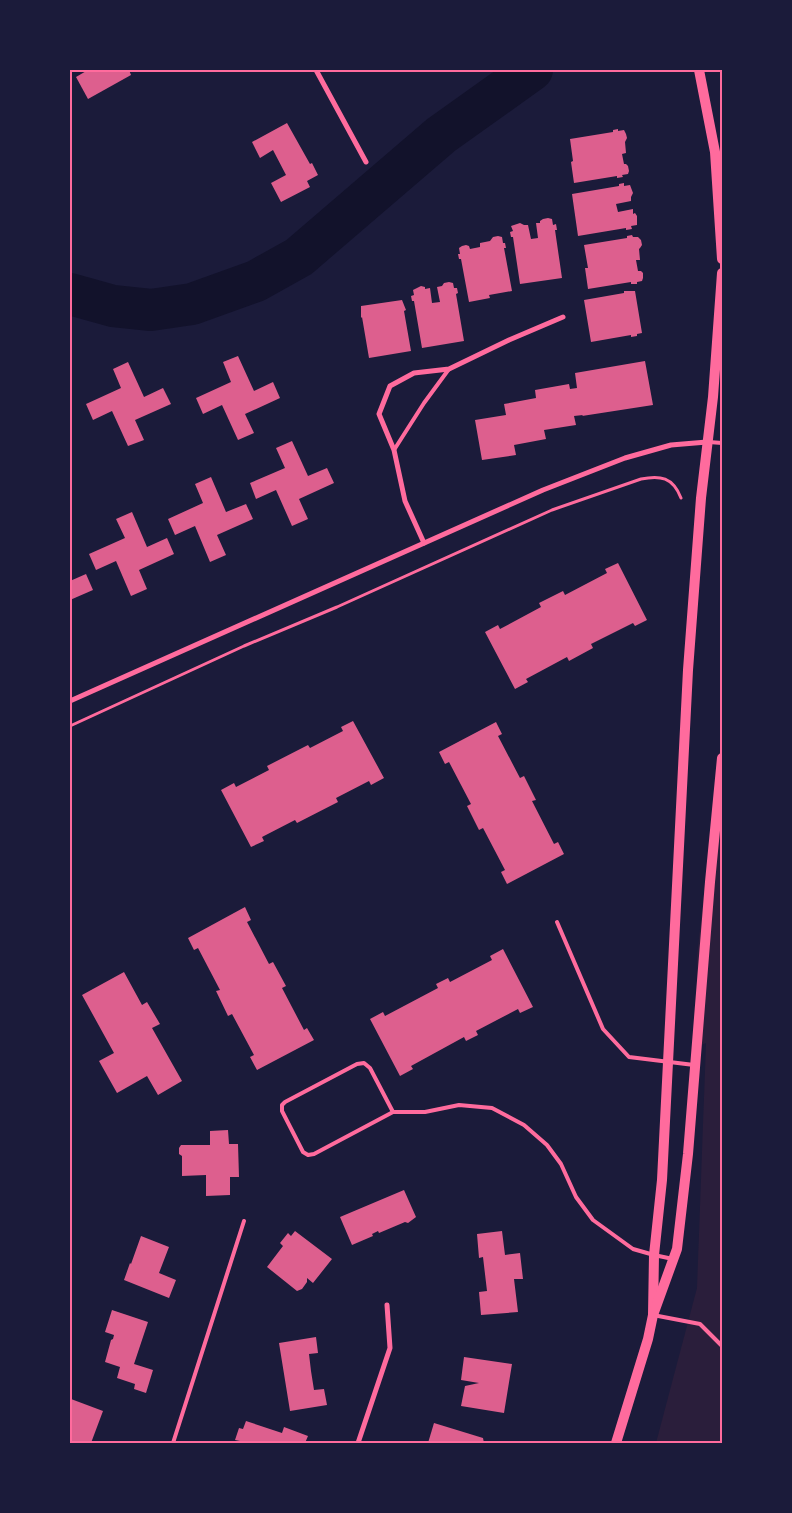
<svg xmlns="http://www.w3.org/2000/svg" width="792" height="1513" font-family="'Noto Sans',sans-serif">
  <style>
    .green { fill: #2a1e3b }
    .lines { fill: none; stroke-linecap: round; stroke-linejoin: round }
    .river { stroke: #12122b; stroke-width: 42 }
    .building { fill: #dd5f8e }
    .path { stroke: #ff6b9d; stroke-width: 3 }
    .service { stroke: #ff6b9d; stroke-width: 4 }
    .minor { stroke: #ff6b9d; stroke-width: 5 }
    .secondary { stroke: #ff6b9d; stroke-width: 10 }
    .neatline { fill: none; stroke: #ff6b9d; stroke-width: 2 }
  </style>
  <rect width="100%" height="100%" fill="#1b1b3a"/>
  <path class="green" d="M 722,731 L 722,1443 L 656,1443 L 697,1288 L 706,1043 L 699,1046 L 697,956 Z"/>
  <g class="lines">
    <path class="river" d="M 70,294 L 113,306 L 151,310 L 192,304 L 256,281 L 299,257 L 441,135 L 532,70"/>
  </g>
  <g class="building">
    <path d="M 88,70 L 129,70 L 131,75 L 88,99 L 76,77 Z"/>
    <path d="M 287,123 L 310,164 L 312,163 L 318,175 L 307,181 L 310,187 L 281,202 L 271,183 L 286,175 L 273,150 L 260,158 L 252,142 Z"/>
    <path d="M 618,129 L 618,131 L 624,130 L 626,134 L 627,138 L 625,142 L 626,153 L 622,154 L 624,164 L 626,164 L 628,166 L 629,171 L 628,174 L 622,175 L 623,177 L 617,178 L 617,176 L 574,183 L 571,162 L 573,161 L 570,139 L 613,132 L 613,130 Z"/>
    <path d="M 624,183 L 624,186 L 630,185 L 633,193 L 631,197 L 631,201 L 616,204 L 618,212 L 633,209 L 633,214 L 635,213 L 637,216 L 637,225 L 631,226 L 632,229 L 626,230 L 626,228 L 578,236 L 572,194 L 619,186 L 619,184 Z"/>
    <path d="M 548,218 L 552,219 L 553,225 L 556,224 L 557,230 L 555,230 L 562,278 L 520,284 L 513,237 L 511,237 L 510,232 L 513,231 L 511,226 L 520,223 L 524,225 L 528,225 L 531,239 L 538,238 L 536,223 L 540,223 L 540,221 L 543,219 Z"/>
    <path d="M 632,235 L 633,237 L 638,237 L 641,240 L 642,245 L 640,248 L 639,249 L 640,260 L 636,260 L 638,271 L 641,271 L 643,273 L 643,278 L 642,281 L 637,282 L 637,284 L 631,284 L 631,282 L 588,289 L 585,268 L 588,268 L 584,245 L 627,238 L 627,236 Z"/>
    <path d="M 498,236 L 502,237 L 503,243 L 505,243 L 506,248 L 504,248 L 512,291 L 489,295 L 490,298 L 469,302 L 461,259 L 459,259 L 458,254 L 460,254 L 459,248 L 462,246 L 466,245 L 469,246 L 470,249 L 480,247 L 480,243 L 490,241 L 493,237 Z"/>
    <path d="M 449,282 L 453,283 L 454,288 L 457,288 L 458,293 L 456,294 L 464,341 L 422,348 L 414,301 L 412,301 L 411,296 L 414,295 L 413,290 L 421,286 L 425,287 L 425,289 L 430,288 L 432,303 L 440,302 L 437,287 L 442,286 L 444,283 Z"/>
    <path d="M 624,291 L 635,291 L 642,333 L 637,334 L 637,336 L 631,337 L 631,335 L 591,342 L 584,300 L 624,293 Z"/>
    <path d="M 402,300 L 406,310 L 404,311 L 411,351 L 369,358 L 362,317 L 361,318 L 361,306 Z"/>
    <path d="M 238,356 L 254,391 L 273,382 L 280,398 L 245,414 L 254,433 L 238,440 L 222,405 L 203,414 L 196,398 L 231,382 L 223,362 Z"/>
    <path d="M 645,361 L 653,405 L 582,416 L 583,415 L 574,416 L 576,425 L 544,430 L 546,439 L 514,445 L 516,455 L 482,460 L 475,420 L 506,415 L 504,404 L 536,398 L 535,390 L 569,384 L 570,389 L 577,388 L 575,373 Z"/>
    <path d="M 128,362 L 144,397 L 163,388 L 171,404 L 135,420 L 144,440 L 128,446 L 112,411 L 93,420 L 86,404 L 121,388 L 113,369 Z"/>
    <path d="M 292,441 L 308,476 L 327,468 L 334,483 L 299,499 L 308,519 L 292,526 L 276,490 L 256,499 L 250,483 L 285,468 L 276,448 Z"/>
    <path d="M 211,477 L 226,512 L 246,504 L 253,519 L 217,535 L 226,555 L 210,562 L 195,526 L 175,535 L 168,519 L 203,503 L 195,484 Z"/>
    <path d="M 132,512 L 147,547 L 167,538 L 174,554 L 139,570 L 147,589 L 131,596 L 116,561 L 96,570 L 89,554 L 125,538 L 116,519 Z"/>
    <path d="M 618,563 L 647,620 L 635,626 L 633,623 L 591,644 L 593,648 L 569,661 L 567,657 L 526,679 L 528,682 L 515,689 L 485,632 L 498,625 L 500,629 L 541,607 L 539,603 L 563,591 L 565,595 L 607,573 L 605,569 Z"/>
    <path d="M 86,574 L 93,590 L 70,600 L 70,581 Z"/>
    <path d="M 353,721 L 384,778 L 371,785 L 369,781 L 336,798 L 338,802 L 297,823 L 295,820 L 262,837 L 264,841 L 251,847 L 221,790 L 234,783 L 236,787 L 269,770 L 267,766 L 308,745 L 310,748 L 343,731 L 341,727 Z"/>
    <path d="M 496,722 L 502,734 L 498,736 L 520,778 L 524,776 L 536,800 L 532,801 L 554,844 L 558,842 L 564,854 L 507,884 L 501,872 L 505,870 L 483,828 L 479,830 L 467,806 L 471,804 L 449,762 L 445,764 L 439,752 Z"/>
    <path d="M 245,907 L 251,920 L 247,922 L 269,964 L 273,962 L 286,986 L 282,988 L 304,1030 L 307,1028 L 314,1040 L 257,1070 L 250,1057 L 254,1055 L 232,1014 L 228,1016 L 216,991 L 220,990 L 198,948 L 194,950 L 188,938 Z"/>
    <path d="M 503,949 L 533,1007 L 520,1013 L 518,1009 L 476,1031 L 478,1035 L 466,1041 L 464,1037 L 411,1066 L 413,1069 L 400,1076 L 370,1019 L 383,1012 L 385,1016 L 438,988 L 436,984 L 448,978 L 450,982 L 492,960 L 490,956 Z"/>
    <path d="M 124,972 L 142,1005 L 147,1002 L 160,1024 L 152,1028 L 182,1081 L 158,1095 L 147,1076 L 117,1093 L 99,1061 L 114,1053 L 82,995 Z"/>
    <path d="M 228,1130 L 229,1144 L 238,1144 L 239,1177 L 230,1177 L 230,1195 L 206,1196 L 206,1175 L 182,1176 L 182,1156 L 179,1154 L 179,1148 L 181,1145 L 210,1145 L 210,1131 Z"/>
    <path d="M 404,1190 L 416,1217 L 408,1223 L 405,1222 L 379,1233 L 378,1231 L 372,1234 L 373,1236 L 352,1245 L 340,1217 Z"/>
    <path d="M 295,1231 L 332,1259 L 313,1283 L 307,1278 L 307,1282 L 302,1289 L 297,1291 L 267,1267 L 283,1246 L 280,1243 L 288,1233 L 291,1236 Z"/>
    <path d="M 502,1231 L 505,1255 L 520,1253 L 523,1279 L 514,1279 L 518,1312 L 481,1315 L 479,1292 L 487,1291 L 483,1257 L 479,1258 L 477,1234 Z"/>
    <path d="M 141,1236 L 169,1247 L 159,1273 L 176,1280 L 169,1298 L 124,1280 L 130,1263 L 131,1264 Z"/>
    <path d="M 112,1310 L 148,1322 L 134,1364 L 153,1370 L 146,1393 L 134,1389 L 135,1384 L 117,1378 L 120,1367 L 105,1362 L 111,1340 L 113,1339 L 114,1335 L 105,1332 Z"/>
    <path d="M 316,1337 L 318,1353 L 309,1354 L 311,1371 L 314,1390 L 324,1389 L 327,1405 L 290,1411 L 279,1343 Z"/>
    <path d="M 464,1357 L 512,1364 L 504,1413 L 461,1406 L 465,1386 L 479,1383 L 461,1380 Z"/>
    <path d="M 71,1399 L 103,1411 L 91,1443 L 70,1443 Z"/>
    <path d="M 246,1421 L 282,1433 L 284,1427 L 308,1436 L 305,1443 L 239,1443 L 240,1441 L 235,1440 L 239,1428 L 243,1429 Z"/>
    <path d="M 434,1423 L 483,1438 L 484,1443 L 428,1443 Z"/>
  </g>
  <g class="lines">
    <path class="path" d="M 70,726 L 244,646 L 337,607 L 552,510 L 641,479 C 660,475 673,477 681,498"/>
    <g class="service">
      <path d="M 709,442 L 722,443"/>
      <path d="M 394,450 L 424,403 L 449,369"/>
      <path d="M 557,922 L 603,1029 L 629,1057 L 694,1065"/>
      <path d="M 364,1063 L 370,1068 L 393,1112 L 314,1154 L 308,1155 L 303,1152 L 282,1111 L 282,1105 L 285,1102 L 357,1064 Z"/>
      <path d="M 393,1112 L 425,1112 L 459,1105 L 492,1108 L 524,1125 L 547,1145 L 561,1164 L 576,1197 L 593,1220 L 633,1249 L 654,1255 L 673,1259"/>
      <path d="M 653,1315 L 700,1324 L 722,1346"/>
      <path d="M 173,1443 L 244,1221"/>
    </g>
    <g class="minor">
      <path d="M 316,70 L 366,162"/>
      <path d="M 424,543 L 405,501 L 394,450 L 379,414 L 390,386 L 414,373 L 449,369 L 509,340 L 563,317"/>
      <path d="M 70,701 L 543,490 L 625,458 L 671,445 L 707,442"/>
      <path d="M 358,1443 L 390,1348 L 387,1305"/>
    </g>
    <g class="secondary">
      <path d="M 699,70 L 715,152 L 722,259"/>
      <path d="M 653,1315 L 654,1255 L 662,1180 L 688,670 L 701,498 L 713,397 L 722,273"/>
      <path d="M 616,1443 L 648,1339 L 653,1315 L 677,1249 L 688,1154 L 710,882 L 722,758"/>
    </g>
  </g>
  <rect width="792" height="1513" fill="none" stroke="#1b1b3a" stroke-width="142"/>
  <rect x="71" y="71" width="650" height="1371" class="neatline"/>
</svg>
